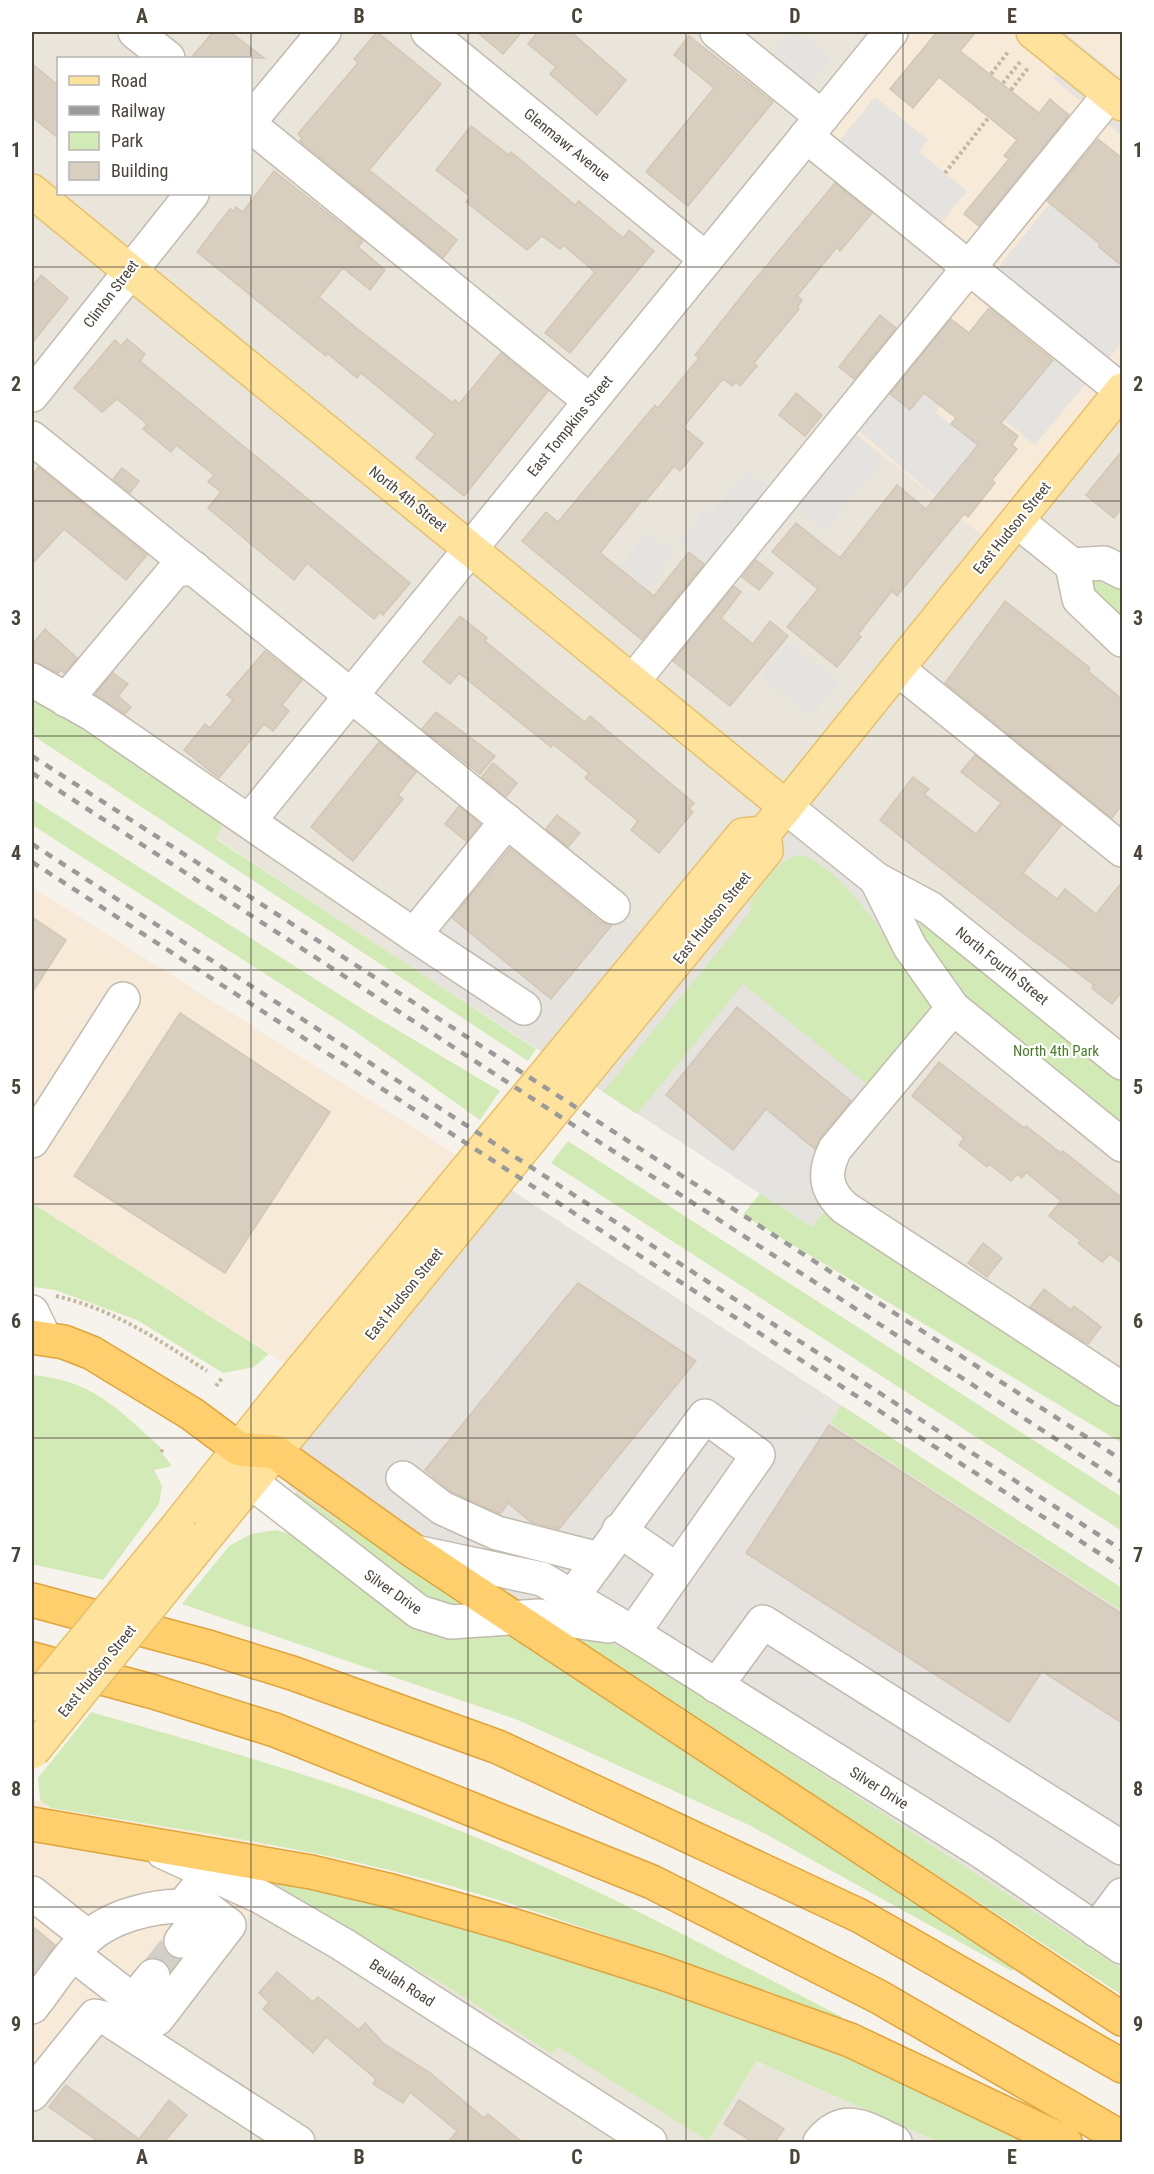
<svg xmlns="http://www.w3.org/2000/svg" width="1154" height="2174" font-family="'Roboto Condensed',sans-serif">
  <style>
    .residential { fill: #eae5da; fill-rule: evenodd }
    .commercial { fill: #f7ead8 }
    .industrial { fill: #e6e2dd }
    .green { fill: #d2eab5 }
    .parking { fill: #e5e3e0 }
    .building { fill: #d8cfc1; stroke: #d3c7b4; stroke-width: 1.5 }
    .lines { fill: none; stroke-linecap: round; stroke-linejoin: round }
    .minor-tunnel { stroke: #d4d0c8; stroke-width: 33; stroke-dasharray: 33 16; stroke-linecap: butt }
    .minor-casing { stroke: #c2bbae; stroke-width: 36 }
    .major-casing { stroke: #e6c16a; stroke-width: 36 }
    .highway-casing { stroke: #e0a43c; stroke-width: 36 }
    .path { stroke: #c4b79f; stroke-width: 4; stroke-dasharray: 3 3; stroke-linecap: butt }
    .minor { stroke: #fff; stroke-width: 33 }
    .major { stroke: #ffe39c; stroke-width: 33 }
    .highway { stroke: #ffcf6e; stroke-width: 33 }
    .rail { stroke: #9a9a9a; stroke-width: 4.5; stroke-dasharray: 8 8; stroke-linecap: butt }
    .major-bridge-casing { stroke: #e6c16a; stroke-width: 36; stroke-linecap: butt }
    .major-bridge { stroke: #ffe39c; stroke-width: 33 }
    .grid { fill: none; stroke: #4b4439; stroke-width: 1.5; stroke-opacity: 0.55 }
    .labels { text-anchor: middle; stroke-width: 4.5; stroke-linejoin: round; paint-order: stroke }
    .street-label { font-size: 15px; fill: #4b4439; stroke: #fff }
    .park-label { font-size: 15px; fill: #4a7f2a; stroke: #fff }
    .neatline { fill: none; stroke: #4b4439; stroke-width: 2 }
    .grid-label { font-size: 20px; text-anchor: middle; font-weight: bold; fill: #4b4439 }
  </style>
  <rect width="100%" height="100%" fill="#f6f3ec"/>
  <g class="residential">
    <path d="M 32,32 L 1122,32 L 1122,1397 L 874,1237 L 666,952 L 505,825 L 397,958 L 216,838 L 227,816 L 32,695 ZM 58,58 L 250,58 L 250,194 L 58,194 Z"/>
    <path d="M 265,1885 L 443,1984 L 552,2054 L 558,2046 L 708,2141 L 755,2061 L 939,2142 L 32,2142 L 32,2090 L 89,2009 L 152,2034 L 247,1918 Z"/>
  </g>
  <g class="commercial">
    <path d="M 891,32 L 1122,32 L 1122,392 L 996,547 L 843,423 L 969,268 L 807,136 Z"/>
    <path d="M 32,887 L 485,1173 L 309,1379 L 32,1203 Z"/>
    <path d="M 40,1800 L 51,1808 L 268,1844 L 268,1876 L 247,1918 L 152,2034 L 106,2008 L 32,2090 L 32,1801 Z"/>
  </g>
  <g class="industrial">
    <path d="M 786,807 L 876,879 L 953,1008 L 835,1149 L 835,1199 L 812,1227 L 397,958 L 505,825 L 666,952 Z"/>
    <path d="M 485,1173 L 841,1405 L 830,1423 L 1122,1611 L 1122,1969 L 638,1654 L 502,1629 L 289,1487 L 309,1379 Z"/>
  </g>
  <g class="green">
    <path d="M 1094,578 L 1122,583 L 1122,627 L 1094,600 L 1091,580 Z"/>
    <path d="M 32,695 L 227,816 L 216,839 L 536,1049 L 528,1061 L 32,735 Z"/>
    <path d="M 32,799 L 367,1012 L 500,1091 L 480,1120 L 353,1030 L 32,825 Z"/>
    <path d="M 801,855 C 850,870 905,967 933,1010 L 869,1086 L 743,984 L 637,1114 L 603,1092 L 751,911 L 750,902 C 763,886 778,857 801,855 Z"/>
    <path d="M 923,922 L 1122,1076 L 1122,1132 L 972,1011 L 917,929 Z"/>
    <path d="M 568,1141 L 1122,1497 L 1122,1531 L 551,1163 Z"/>
    <path d="M 760,1193 L 812,1227 L 835,1199 L 1122,1397 L 1122,1443 L 743,1215 Z"/>
    <path d="M 32,1203 L 269,1354 L 254,1367 L 223,1373 L 137,1320 L 55,1290 L 33,1287 Z"/>
    <path d="M 32,1375 C 92,1380 117,1408 160,1447 L 161,1452 L 172,1466 L 154,1470 L 162,1486 L 159,1504 L 103,1580 L 32,1564 Z"/>
    <path d="M 841,1405 L 1122,1588 L 1122,1611 L 830,1423 Z"/>
    <path d="M 296,1492 L 460,1601 L 457,1609 L 433,1605 L 291,1502 Z"/>
    <path d="M 276,1530 L 293,1535 L 317,1552 L 502,1629 L 1015,1966 L 1012,1971 L 751,1826 L 518,1720 L 182,1604 L 229,1546 L 251,1534 Z"/>
    <path d="M 567,1627 L 638,1654 L 1122,1969 L 1122,1995 L 818,1798 L 562,1637 Z"/>
    <path d="M 91,1712 C 215,1747 339,1782 458,1830 C 591,1883 716,1952 842,2017 L 838,2022 C 692,1967 546,1908 393,1871 C 280,1843 165,1827 51,1808 L 40,1800 L 38,1778 Z"/>
    <path d="M 268,1876 L 363,1897 L 684,1994 L 873,2068 L 1026,2142 L 939,2142 L 756,2061 L 708,2141 L 558,2047 L 552,2054 L 443,1984 L 265,1885 Z"/>
  </g>
  <g class="parking">
    <path d="M 791,32 L 798,32 L 831,59 L 807,87 L 770,57 Z"/>
    <path d="M 1048,32 L 1064,32 L 1122,79 L 1122,92 Z"/>
    <path d="M 1058,72 L 1122,125 L 1122,136 L 1053,78 Z"/>
    <path d="M 875,97 L 928,140 L 919,152 L 967,191 L 938,227 L 837,144 Z"/>
    <path d="M 1050,203 L 1100,244 L 1099,247 L 1122,266 L 1122,342 L 1104,365 L 992,275 Z"/>
    <path d="M 1056,357 L 1087,382 L 1035,445 L 1004,420 Z"/>
    <path d="M 925,392 L 941,405 L 935,412 L 978,445 L 936,497 L 859,431 L 889,393 L 910,410 Z"/>
    <path d="M 849,430 L 883,458 L 824,531 L 790,503 Z"/>
    <path d="M 747,470 L 773,491 L 711,567 L 679,542 L 706,508 L 713,513 Z"/>
    <path d="M 648,532 L 674,553 L 646,589 L 620,568 Z"/>
    <path d="M 789,642 L 839,683 L 811,717 L 761,676 Z"/>
    <path d="M 766,1109 L 818,1152 L 776,1204 L 704,1157 L 719,1138 L 733,1150 Z"/>
  </g>
  <g class="building">
    <path d="M 213,32 L 230,32 L 264,58 L 191,58 Z"/>
    <path d="M 377,32 L 441,84 L 369,170 L 457,240 L 443,258 L 300,141 L 302,138 L 298,134 L 358,63 L 354,59 Z"/>
    <path d="M 477,32 L 522,32 L 503,54 Z"/>
    <path d="M 538,32 L 571,32 L 626,80 L 597,115 L 550,74 L 556,67 L 528,44 Z"/>
    <path d="M 937,32 L 976,32 L 960,51 L 1039,113 L 1050,99 L 1069,115 L 979,226 L 964,214 L 1009,159 L 1004,156 L 1017,140 L 939,77 L 913,108 L 890,89 Z"/>
    <path d="M 689,36 L 773,102 L 688,206 L 646,172 L 714,88 L 674,55 Z"/>
    <path d="M 32,64 L 58,85 L 58,138 L 32,117 Z"/>
    <path d="M 471,126 L 509,155 L 511,152 L 575,205 L 579,201 L 623,238 L 629,230 L 654,251 L 570,353 L 545,333 L 595,272 L 563,245 L 560,249 L 542,236 L 527,250 L 466,202 L 471,197 L 436,170 Z"/>
    <path d="M 1098,139 L 1122,158 L 1122,266 L 1099,247 L 1100,244 L 1047,201 Z"/>
    <path d="M 274,171 L 363,241 L 358,247 L 385,270 L 370,290 L 343,268 L 319,297 L 355,327 L 453,403 L 455,400 L 459,404 L 501,353 L 548,391 L 464,496 L 416,458 L 435,434 L 361,373 L 357,378 L 327,353 L 326,356 L 197,252 L 230,209 L 234,211 L 236,207 L 243,212 Z"/>
    <path d="M 835,183 L 872,213 L 840,251 L 837,247 L 797,296 L 802,300 L 797,308 L 799,309 L 754,363 L 757,366 L 740,386 L 736,382 L 732,386 L 723,379 L 683,427 L 703,443 L 680,471 L 674,466 L 645,502 L 642,500 L 600,553 L 654,596 L 689,552 L 704,564 L 642,640 L 522,541 L 546,512 L 558,522 L 655,405 L 658,408 L 699,358 L 695,355 L 748,288 Z"/>
    <path d="M 41,275 L 68,298 L 32,343 L 32,287 Z"/>
    <path d="M 989,308 L 1053,360 L 1001,423 L 1018,436 L 1012,445 L 1017,449 L 992,480 L 995,483 L 968,517 L 964,514 L 897,596 L 892,591 L 858,634 L 861,637 L 837,667 L 787,627 L 818,589 L 772,552 L 796,523 L 840,558 L 897,485 L 926,509 L 978,445 L 951,424 L 956,418 L 924,393 L 910,410 L 890,394 L 951,319 L 969,333 Z"/>
    <path d="M 880,315 L 896,328 L 854,379 L 839,367 Z"/>
    <path d="M 127,339 L 145,354 L 140,361 L 410,583 L 383,615 L 380,612 L 374,619 L 307,563 L 294,580 L 208,508 L 221,492 L 208,482 L 214,475 L 176,445 L 171,452 L 143,429 L 147,424 L 117,399 L 102,412 L 74,388 L 115,340 L 121,346 Z"/>
    <path d="M 796,393 L 822,415 L 805,436 L 779,415 Z"/>
    <path d="M 1122,451 L 1122,508 L 1114,518 L 1086,495 Z"/>
    <path d="M 38,467 L 147,555 L 126,580 L 64,529 L 32,564 L 32,476 Z"/>
    <path d="M 122,468 L 139,481 L 130,493 L 113,479 Z"/>
    <path d="M 756,560 L 773,573 L 759,590 L 742,577 Z"/>
    <path d="M 734,586 L 741,592 L 721,618 L 753,644 L 770,621 L 788,636 L 730,706 L 673,661 Z"/>
    <path d="M 1005,601 L 1090,668 L 1088,671 L 1122,699 L 1122,804 L 1112,818 L 945,683 Z"/>
    <path d="M 460,616 L 487,638 L 485,641 L 547,692 L 585,722 L 590,716 L 694,803 L 689,809 L 693,812 L 659,853 L 631,830 L 638,821 L 585,778 L 589,773 L 553,744 L 551,747 L 459,673 L 450,684 L 423,662 Z"/>
    <path d="M 45,629 L 77,658 L 64,673 L 61,670 L 58,673 L 32,661 L 32,645 Z"/>
    <path d="M 265,651 L 302,680 L 282,705 L 289,711 L 273,731 L 264,724 L 219,778 L 184,750 L 205,724 L 210,728 L 233,700 L 227,695 Z"/>
    <path d="M 113,673 L 128,684 L 118,696 L 131,707 L 125,714 L 95,694 Z"/>
    <path d="M 436,712 L 495,756 L 480,774 L 422,729 Z"/>
    <path d="M 379,742 L 416,772 L 398,795 L 403,799 L 353,861 L 311,827 Z"/>
    <path d="M 975,755 L 1061,825 L 1023,873 L 1057,899 L 1065,889 L 1096,914 L 1122,882 L 1122,991 L 1112,1004 L 1092,988 L 1094,985 L 1024,934 L 880,820 L 913,777 L 929,789 L 924,794 L 976,834 L 1001,803 L 961,772 Z"/>
    <path d="M 493,763 L 517,783 L 506,797 L 482,777 Z"/>
    <path d="M 459,806 L 480,824 L 466,841 L 445,824 Z"/>
    <path d="M 557,815 L 580,833 L 568,847 L 546,829 Z"/>
    <path d="M 510,848 L 601,922 L 612,925 L 551,999 L 452,918 Z"/>
    <path d="M 32,917 L 66,940 L 32,993 Z"/>
    <path d="M 737,1007 L 851,1101 L 821,1137 L 815,1149 L 766,1109 L 733,1150 L 666,1095 Z"/>
    <path d="M 180,1013 L 330,1112 L 225,1273 L 74,1176 Z"/>
    <path d="M 939,1062 L 1024,1128 L 1026,1126 L 1061,1153 L 1063,1151 L 1122,1198 L 1122,1263 L 1110,1254 L 1102,1262 L 1078,1243 L 1081,1241 L 1049,1216 L 1061,1201 L 1026,1172 L 1022,1178 L 1017,1174 L 1011,1181 L 989,1164 L 987,1167 L 959,1145 L 964,1138 L 912,1096 Z"/>
    <path d="M 983,1243 L 1002,1258 L 987,1277 L 968,1263 Z"/>
    <path d="M 578,1283 L 696,1361 L 559,1529 L 531,1522 L 508,1503 L 500,1514 L 452,1492 L 425,1470 Z"/>
    <path d="M 1044,1289 L 1071,1310 L 1074,1306 L 1101,1327 L 1088,1344 L 1030,1307 Z"/>
    <path d="M 829,1425 L 1122,1614 L 1122,1723 L 1042,1671 L 1009,1722 L 746,1553 Z"/>
    <path d="M 32,1926 L 55,1945 L 32,1977 Z"/>
    <path d="M 277,1972 L 313,2002 L 318,1997 L 359,2030 L 365,2023 L 384,2044 L 429,2072 L 484,2118 L 488,2114 L 522,2142 L 448,2142 L 457,2131 L 410,2092 L 403,2103 L 373,2084 L 376,2079 L 326,2037 L 313,2053 L 263,2009 L 269,2002 L 259,1993 Z"/>
    <path d="M 66,2085 L 139,2139 L 169,2100 L 187,2115 L 164,2142 L 99,2142 L 49,2107 Z"/>
    <path d="M 739,2100 L 784,2129 L 775,2142 L 753,2142 L 724,2124 Z"/>
  </g>
  <g class="lines">
    <g class="minor-tunnel">
      <path d="M 32,1961 L 39,1968"/>
      <path d="M 153,1976 L 181,1941"/>
    </g>
    <g class="minor-casing">
      <g id="minor">
        <path d="M 135,32 L 168,58"/>
        <path d="M 428,32 L 706,259"/>
        <path d="M 717,32 L 822,117"/>
        <path d="M 250,121 L 324,32"/>
        <path d="M 250,125 L 590,401"/>
        <path d="M 806,136 L 1122,391"/>
        <path d="M 32,395 L 192,194"/>
        <path d="M 32,438 L 613,907"/>
        <path d="M 1017,521 L 1072,565 L 1104,563 L 1122,572"/>
        <path d="M 1072,565 L 1079,599 L 1122,640"/>
        <path d="M 899,670 L 1122,850"/>
        <path d="M 32,680 L 92,714 L 414,935 L 507,821"/>
        <path d="M 633,681 L 1110,94"/>
        <path d="M 66,700 L 175,570 L 194,568"/>
        <path d="M 786,807 L 876,879 L 930,908 L 1122,1063"/>
        <path d="M 249,821 L 891,32"/>
        <path d="M 876,879 L 910,947 L 953,1008 L 1122,1145"/>
        <path d="M 414,935 L 524,1008"/>
        <path d="M 953,1008 L 835,1149 C 823,1173 825,1190 845,1208 L 1122,1389"/>
        <path d="M 32,1141 L 123,999"/>
        <path d="M 32,1312 L 44,1337"/>
        <path d="M 241,1454 L 251,1482 L 419,1612 L 451,1622 L 539,1616 L 608,1626"/>
        <path d="M 403,1478 L 442,1508 L 497,1533 L 599,1559"/>
        <path d="M 619,1530 L 677,1570"/>
        <path d="M 415,1552 L 542,1579 L 633,1633 L 984,1853 L 1122,1947"/>
        <path d="M 572,1597 L 705,1416 L 758,1455 L 633,1633"/>
        <path d="M 716,1686 L 763,1622 L 1122,1848"/>
        <path d="M 163,1852 L 261,1897 L 342,1944 L 650,2142"/>
        <path d="M 32,1893 L 88,1937"/>
        <path d="M 1096,1930 L 1122,1895"/>
        <path d="M 181,1941 L 207,1908"/>
        <path d="M 74,1955 L 157,2019 L 229,1925 L 191,1896"/>
        <path d="M 133,2001 L 153,1976"/>
        <path d="M 32,2007 C 50,1985 66,1957 87,1938 C 111,1916 152,1906 183,1906 L 202,1882"/>
        <path d="M 32,2094 L 95,2016 L 108,2019 L 298,2142"/>
        <path d="M 820,2142 C 845,2112 866,2129 895,2142"/>
      </g>
    </g>
    <g class="major-casing">
      <g id="major">
        <path d="M 1033,32 L 1122,104"/>
        <path d="M 32,191 L 786,807"/>
        <path d="M 178,1526 L 283,1393 L 743,835 L 764,833 L 786,807 L 1122,390"/>
        <path d="M 209,1533 L 766,851 L 764,833"/>
      </g>
    </g>
    <g class="highway-casing">
      <g id="highway">
        <path d="M 32,1337 L 64,1342 L 92,1353 L 192,1414 L 239,1449 L 275,1452 L 415,1552 L 511,1616 L 1122,2019"/>
        <path d="M 32,1600 L 208,1647 L 292,1673 L 498,1747 L 860,1916 L 1122,2066"/>
        <path d="M 32,1659 L 154,1692 L 275,1730 L 652,1882 L 879,1997 L 1122,2138"/>
        <path d="M 32,1824 L 311,1872 L 392,1891 L 515,1926 L 660,1972 L 850,2040 L 1065,2142"/>
      </g>
    </g>
    <g class="path">
      <path d="M 991,74 L 1008,52"/>
      <path d="M 1003,83 L 1020,62"/>
      <path d="M 1011,90 L 1028,68"/>
      <path d="M 945,173 L 989,117"/>
      <path d="M 56,1296 C 113,1309 159,1340 207,1371"/>
      <path d="M 216,1386 L 222,1378"/>
      <path d="M 161,1452 L 163,1449"/>
    </g>
    <use href="#minor" class="minor"/>
    <use href="#major" class="major"/>
    <use href="#highway" class="highway"/>
    <g class="rail">
      <path d="M 32,756 L 1122,1460"/>
      <path d="M 32,773 L 1122,1482"/>
      <path d="M 32,844 L 1122,1550"/>
      <path d="M 32,862 L 1122,1568"/>
    </g>
    <g class="major-bridge-casing">
      <g id="major-bridge">
        <path d="M 32,1704 L 178,1526"/>
        <path d="M 32,1752 L 209,1533"/>
      </g>
    </g>
    <use href="#major-bridge" class="major-bridge"/>
  </g>
  <path class="grid" d="M 251,32 L 251,2142M 468,32 L 468,2142M 686,32 L 686,2142M 903,32 L 903,2142M 32,267 L 1122,267M 32,501 L 1122,501M 32,736 L 1122,736M 32,970 L 1122,970M 32,1204 L 1122,1204M 32,1438 L 1122,1438M 32,1673 L 1122,1673M 32,1907 L 1122,1907"/>
  <g class="labels">
    <g class="street-label">
      <text transform="translate(567 145) rotate(39)" y="5">Glenmawr Avenue</text>
      <text transform="translate(111 294) rotate(-53)" y="5">Clinton Street</text>
      <text transform="translate(570 426) rotate(-51)" y="5">East Tompkins Street</text>
      <text transform="translate(408 499) rotate(39)" y="5">North 4th Street</text>
      <text transform="translate(1012 528) rotate(-51)" y="5">East Hudson Street</text>
      <text transform="translate(712 918) rotate(-51)" y="5">East Hudson Street</text>
      <text transform="translate(1002 966) rotate(39)" y="5">North Fourth Street</text>
      <text transform="translate(404 1294) rotate(-51)" y="5">East Hudson Street</text>
      <text transform="translate(393 1592) rotate(35)" y="5">Silver Drive</text>
      <text transform="translate(97 1671) rotate(-51)" y="5">East Hudson Street</text>
      <text transform="translate(879 1788) rotate(32)" y="5">Silver Drive</text>
      <text transform="translate(402 1983) rotate(33)" y="5">Beulah Road</text>
    </g>
    <g class="park-label">
      <text x="1056" y="1056">North 4th Park</text>
    </g>
  </g>
  <rect width="1154" height="2174" fill="none" stroke="#ffffff" stroke-width="66"/>
  <rect x="57" y="57" width="195" height="138" fill="#ffffff" stroke="#b7b4b0" stroke-width="1.5"/>
  <rect x="69" y="76" width="30" height="9" fill="#ffe39c" stroke="#b7b4b0" stroke-width="1.5"/>
  <text x="111" y="87" font-size="18" fill="#4b4439">Road</text>
  <rect x="69" y="106" width="30" height="9" fill="#9a9a9a" stroke="#b7b4b0" stroke-width="1.5"/>
  <text x="111" y="117" font-size="18" fill="#4b4439">Railway</text>
  <rect x="69" y="132" width="30" height="18" fill="#d2eab5" stroke="#b7b4b0" stroke-width="1.5"/>
  <text x="111" y="147" font-size="18" fill="#4b4439">Park</text>
  <rect x="69" y="162" width="30" height="18" fill="#d8cfc1" stroke="#b7b4b0" stroke-width="1.5"/>
  <text x="111" y="177" font-size="18" fill="#4b4439">Building</text>
  <rect x="33" y="33" width="1088" height="2108" class="neatline"/>
  <g class="grid-label">
    <text x="142" y="23">A</text>
    <text x="359" y="23">B</text>
    <text x="577" y="23">C</text>
    <text x="795" y="23">D</text>
    <text x="1012" y="23">E</text>
    <text x="16" y="157">1</text>
    <text x="1138" y="157">1</text>
    <text x="16" y="391">2</text>
    <text x="1138" y="391">2</text>
    <text x="16" y="625">3</text>
    <text x="1138" y="625">3</text>
    <text x="16" y="860">4</text>
    <text x="1138" y="860">4</text>
    <text x="16" y="1094">5</text>
    <text x="1138" y="1094">5</text>
    <text x="16" y="1328">6</text>
    <text x="1138" y="1328">6</text>
    <text x="16" y="1562">7</text>
    <text x="1138" y="1562">7</text>
    <text x="16" y="1796">8</text>
    <text x="1138" y="1796">8</text>
    <text x="16" y="2031">9</text>
    <text x="1138" y="2031">9</text>
    <text x="142" y="2164">A</text>
    <text x="359" y="2164">B</text>
    <text x="577" y="2164">C</text>
    <text x="795" y="2164">D</text>
    <text x="1012" y="2164">E</text>
  </g>
</svg>
